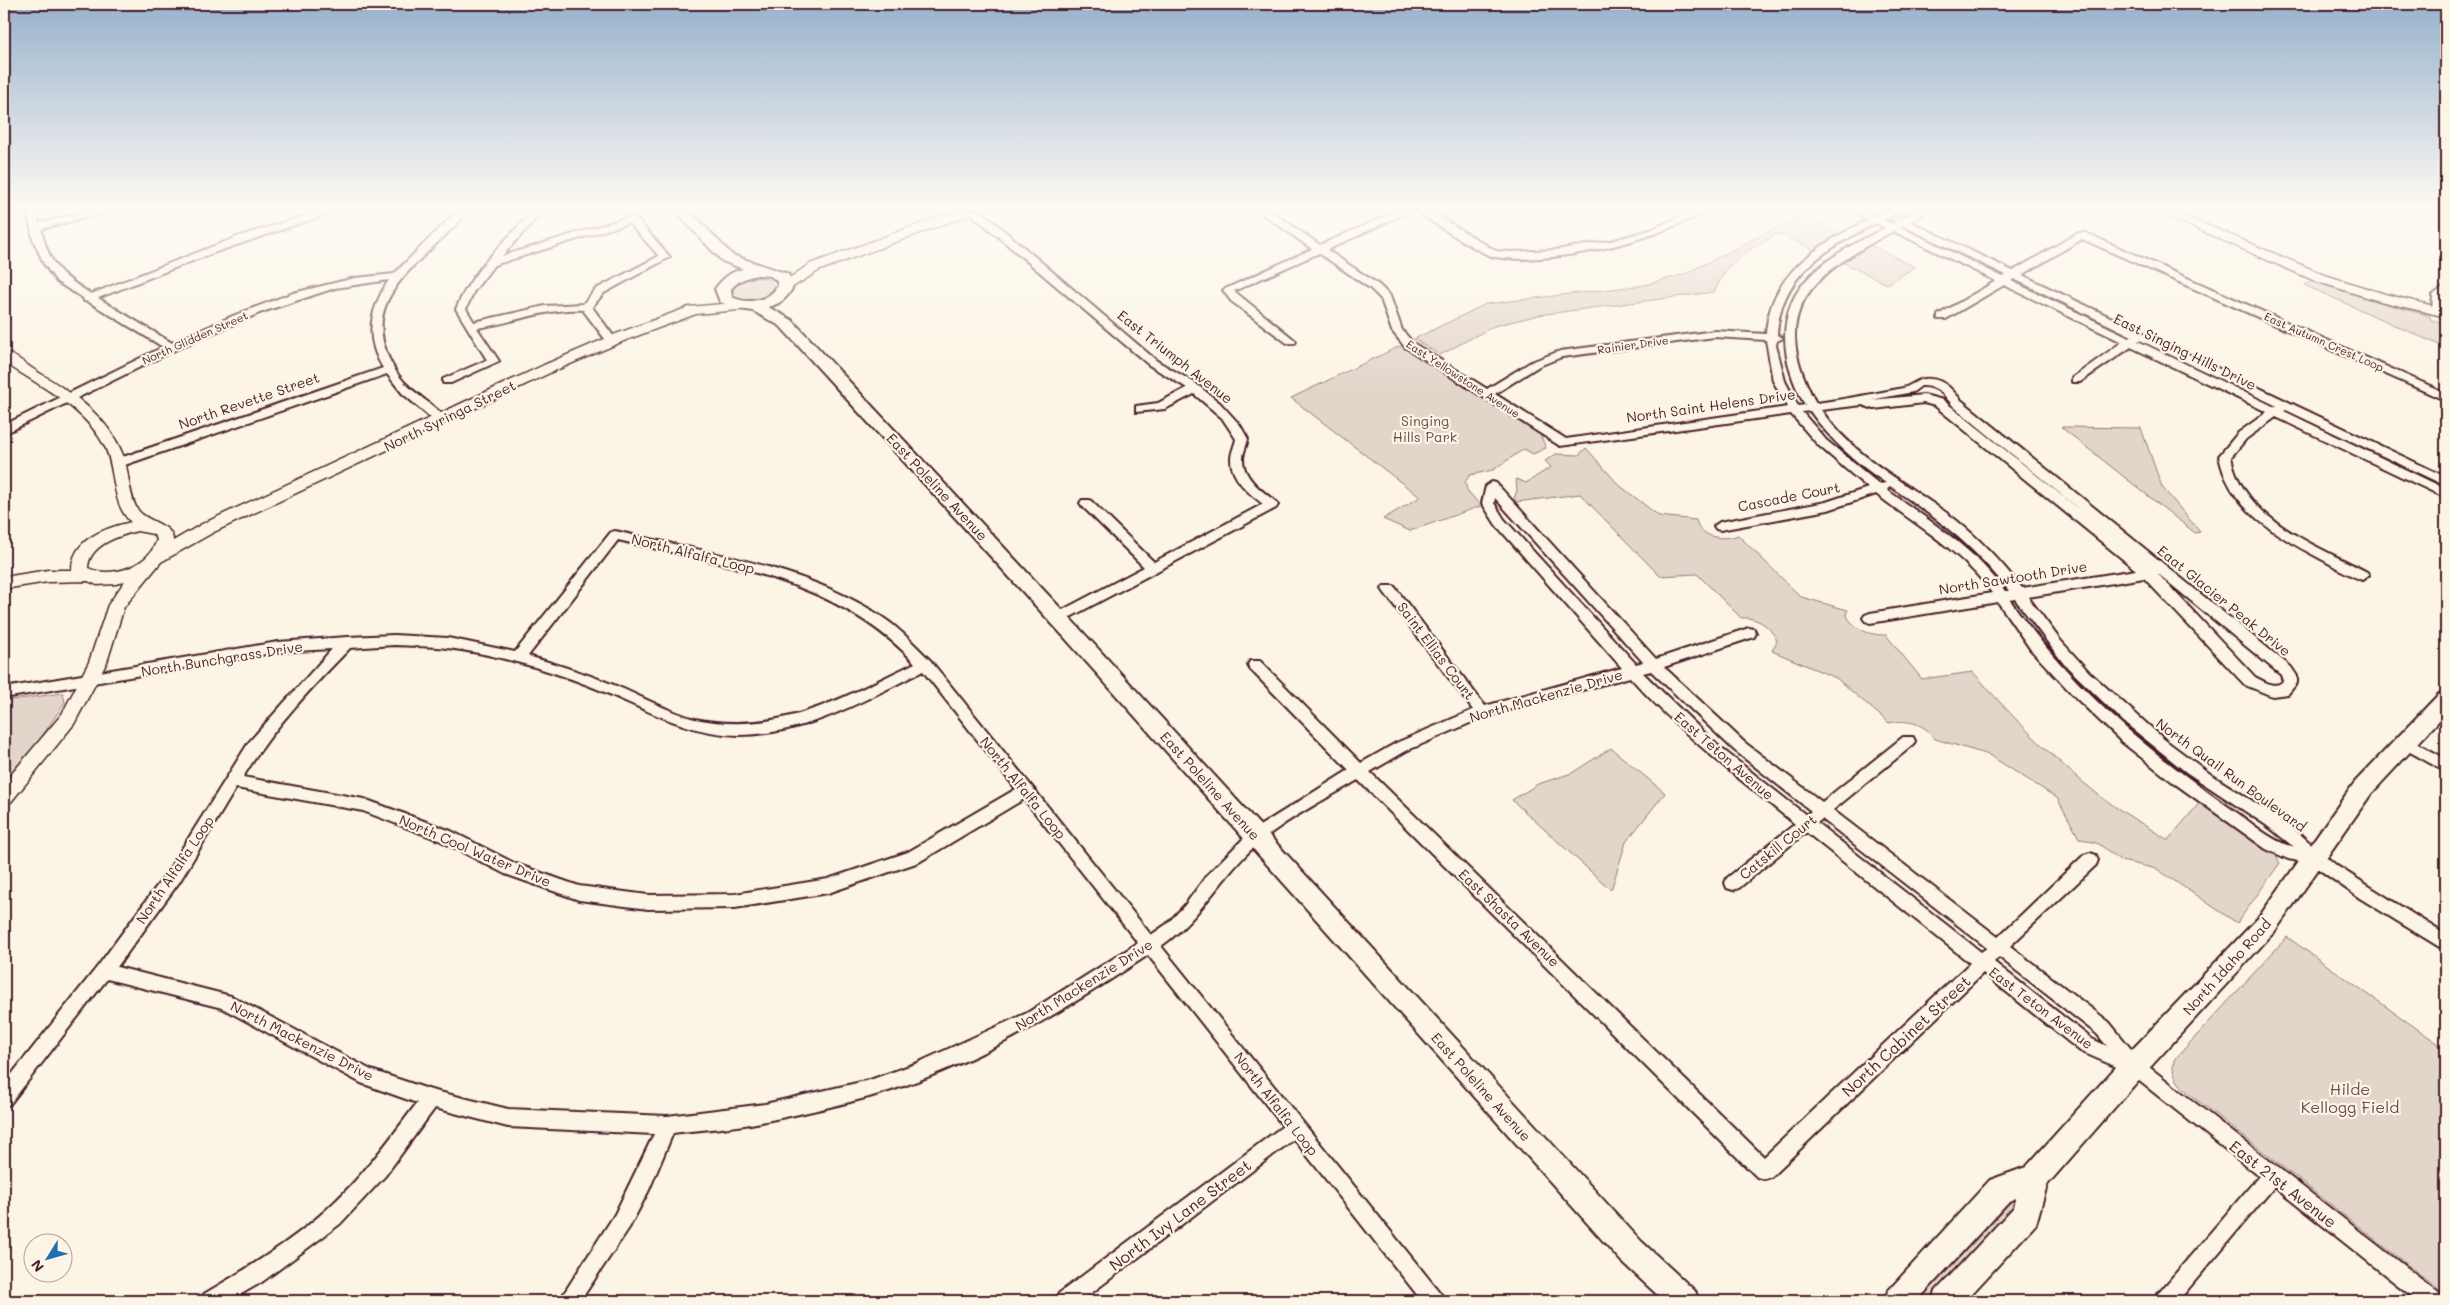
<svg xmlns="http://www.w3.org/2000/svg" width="2450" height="1305" font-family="Mali,sans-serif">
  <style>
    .green { fill: #e2d5ca; stroke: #967a7a }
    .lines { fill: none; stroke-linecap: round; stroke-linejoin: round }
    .minor-casing { stroke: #4a1f2b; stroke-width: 4 }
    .tertiary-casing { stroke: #4a1f2b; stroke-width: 3 }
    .secondary-casing { stroke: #4a1f2b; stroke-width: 4 }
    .minor { fill: #fcf5e5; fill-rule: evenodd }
    .tertiary { fill: #fcf5e5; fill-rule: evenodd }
    .secondary { fill: #fcf5e5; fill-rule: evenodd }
    .labels { text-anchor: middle; stroke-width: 4.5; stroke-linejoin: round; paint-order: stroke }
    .far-street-label { font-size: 11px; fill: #4a1f2b; stroke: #fcf5e5 }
    .street-label { font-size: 14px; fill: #4a1f2b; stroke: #fcf5e5 }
    .park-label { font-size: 14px; fill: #704c53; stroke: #fcf5e5 }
    .near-street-label { font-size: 16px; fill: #4a1f2b; stroke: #fcf5e5 }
    .near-park-label { font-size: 16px; fill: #704c53; stroke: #fcf5e5 }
  </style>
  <rect width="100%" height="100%" fill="#fcf5e5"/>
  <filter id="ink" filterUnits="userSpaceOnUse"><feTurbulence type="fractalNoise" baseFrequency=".02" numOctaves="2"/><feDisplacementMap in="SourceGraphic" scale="10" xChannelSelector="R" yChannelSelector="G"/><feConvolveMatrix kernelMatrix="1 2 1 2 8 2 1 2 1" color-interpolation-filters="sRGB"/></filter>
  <g filter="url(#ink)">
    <g class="green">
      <path d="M 1801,215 L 1842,235 L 1814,250 L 1778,233 L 1748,251 L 1726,269 L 1714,292 L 1539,315 L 1494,326 L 1440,355 L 1414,339 L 1486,304 L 1645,285 L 1685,274 Z"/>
      <path d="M 1868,244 L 1915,267 L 1887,284 L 1840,261 Z"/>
      <path d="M 764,278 L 769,280 L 774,286 C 769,302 745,305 733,295 C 732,280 753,277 764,278 Z"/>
      <path d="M 2311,280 L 2365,298 L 2430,316 L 2431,320 L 2446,323 L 2446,348 L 2304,285 Z"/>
      <path d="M 1400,346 L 1540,434 L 1546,448 L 1533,454 L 1524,449 L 1493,470 L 1470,475 L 1465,482 L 1467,490 L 1481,506 L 1410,531 L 1383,519 L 1420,497 L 1291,398 Z"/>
      <path d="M 2061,427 L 2141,428 L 2162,487 L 2200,532 L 2195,533 Z"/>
      <path d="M 1586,448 L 1619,485 L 1659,516 L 1696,520 C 1700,538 1724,541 1738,535 L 1801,597 L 1848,610 L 1846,614 C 1854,630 1869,635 1886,635 L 1922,679 L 1973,672 C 2012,717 2053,759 2100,796 C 2121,812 2145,825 2168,840 L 2201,801 L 2273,850 L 2280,863 L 2237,923 L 2157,869 L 2121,861 L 2099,844 L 2079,838 L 2057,798 L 1989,755 L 1935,739 C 1925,723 1906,719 1889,723 L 1836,678 L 1772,651 L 1777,641 C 1770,626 1758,617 1741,618 L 1697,574 L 1660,576 L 1580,494 L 1516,502 L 1514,499 L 1517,490 L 1516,479 L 1526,483 L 1551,467 L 1545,461 L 1556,454 L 1579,455 Z"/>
      <path d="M 63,693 L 65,702 L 39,741 L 4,781 L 4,701 Z"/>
      <path d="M 1611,748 L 1665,793 L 1626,842 L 1611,890 L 1512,800 L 1538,784 L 1572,773 Z"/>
      <path d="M 2287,937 L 2446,1049 L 2446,1295 L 2192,1096 C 2181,1087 2168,1074 2175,1059 Z"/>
      <path d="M 2013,1200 L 2018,1201 L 2020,1210 L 1935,1301 L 1919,1301 Z"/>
    </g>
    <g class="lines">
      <g class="minor-casing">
        <g id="minor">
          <path d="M 27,210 L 37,210 L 39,223 L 95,210 L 113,210 L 41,229 C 50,266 59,274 91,294 L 237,237 L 323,210 L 339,210 L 213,253 L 98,298 L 172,343 L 235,315 L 293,293 L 355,278 L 394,274 L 458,210 L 469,210 C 426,263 346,298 399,376 C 412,394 434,403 447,420 L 441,424 L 437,423 L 402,393 L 387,374 L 122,466 L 118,467 L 112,463 L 114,460 L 383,368 C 364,337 370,309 389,280 L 335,288 L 262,312 L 183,346 L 4,434 L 4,425 L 163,347 L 89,302 L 84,301 L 83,298 L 57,282 L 44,264 L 33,239 Z"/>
          <path d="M 534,210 L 544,210 L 502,256 L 629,217 L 637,219 L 670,257 L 604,293 L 592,307 L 617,341 L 616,343 L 608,343 L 583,310 C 546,308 513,323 477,328 L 499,361 L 451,383 L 443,383 L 443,379 L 487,360 L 456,309 C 472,270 505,241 534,210 ZM 629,223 L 659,256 L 596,289 L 583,304 L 545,306 L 474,322 L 466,309 L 474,291 L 494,265 Z"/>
          <path d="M 970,210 L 980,210 L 1157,361 L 1195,383 L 1220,403 L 1240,425 L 1248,439 C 1247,445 1243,452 1243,459 C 1243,479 1263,491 1276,502 L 1278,505 L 1276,508 L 1063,621 L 1053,621 L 1051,618 L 1053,615 L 1144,567 L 1082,506 L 1080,503 L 1082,500 L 1090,500 L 1154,562 L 1263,504 C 1249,493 1231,479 1231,459 C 1231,452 1235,445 1236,439 L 1222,418 L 1194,394 L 1165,409 L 1136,412 L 1136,406 L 1158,403 L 1187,388 L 1149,365 L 975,217 Z"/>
          <path d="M 1257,210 L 1269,210 L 1320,245 L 1399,210 L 1412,210 L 1327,250 L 1379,285 L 1390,296 L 1402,330 L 1413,343 L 1487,389 L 1531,362 L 1560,351 L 1715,331 L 1766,334 C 1770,272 1819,245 1868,220 L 1851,210 L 1864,210 L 1876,216 L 1887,210 L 1900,210 L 1884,220 L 1892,224 L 1896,222 L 1892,219 L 1894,217 L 1903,218 L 1918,210 L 1930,210 L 1911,222 L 2013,271 L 2078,233 L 2086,233 L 2446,393 L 2446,400 L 2442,399 L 2082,239 L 2022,275 L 2446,477 L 2446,486 L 2286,410 L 2284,411 L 2446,489 L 2446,498 L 2276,417 L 2246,439 L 2231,457 C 2243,520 2316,545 2367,572 L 2369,575 L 2362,580 C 2348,575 2334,566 2321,559 C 2277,536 2229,509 2219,456 L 2238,433 L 2267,412 L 2131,347 L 2080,382 L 2072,382 L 2072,378 L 2122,342 L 2004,285 L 1946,319 L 1938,319 L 1938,315 L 1996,281 L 1893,231 C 1813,275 1765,308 1816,403 C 1846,399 1873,394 1903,388 C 1913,385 1919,377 1931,379 C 1945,380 1953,391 1961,400 L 2291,667 L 2297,676 L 2297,683 L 2288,694 L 2272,696 L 2245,685 L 2144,578 L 2028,597 L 2060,640 L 2089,672 L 2165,740 L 2213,776 L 2287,823 L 2337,866 L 2446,935 L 2446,951 L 2358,897 L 2310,863 L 2288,859 L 2266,849 L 2174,783 L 2123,743 L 2076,698 L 2031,650 L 1998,602 L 1870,623 L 1865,621 L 1863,618 L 1865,615 L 1870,613 L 1992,593 C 1962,551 1916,525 1876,494 L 1828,510 L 1720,530 L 1716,529 L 1714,526 L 1720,522 L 1826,502 L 1868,488 L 1818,445 L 1791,414 L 1560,446 L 1405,347 L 1392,331 L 1381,299 L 1371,289 L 1319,253 L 1234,291 L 1296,341 L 1295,343 L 1287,343 L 1231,301 L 1223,290 L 1312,249 ZM 1876,223 L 1885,228 C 1860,241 1832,254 1811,275 C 1774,311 1781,363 1805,405 L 1798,406 L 1785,381 L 1776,345 L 1777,341 L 1783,338 L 1777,335 C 1780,273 1827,249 1876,223 ZM 1903,226 L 2006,275 L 2003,277 L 1900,227 ZM 2014,279 L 2132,336 L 2129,337 L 2011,281 ZM 1715,337 L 1766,340 L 1773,381 L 1788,407 L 1566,439 L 1495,394 L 1539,366 L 1562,357 ZM 2140,340 L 2277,406 L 2275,407 L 2138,341 ZM 1921,386 C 1937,385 1944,394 1953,406 L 2085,514 L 1943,400 L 1924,395 L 1871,400 L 1913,392 ZM 1924,403 L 1935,406 L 2136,570 L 2022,588 C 2002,563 1981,540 1956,520 C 1909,484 1855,459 1821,410 L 1862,405 L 1874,409 ZM 1810,411 C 1831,441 1856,463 1886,483 L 1879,484 L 1826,440 L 1802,412 ZM 1890,486 C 1937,519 1973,544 2009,591 L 2005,591 C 1974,548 1929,521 1887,490 ZM 2157,573 L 2281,675 L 2283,681 C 2275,690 2264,681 2255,677 ZM 2015,599 L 2064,664 L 2124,722 L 2186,772 L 2266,825 L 2294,847 C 2272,842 2252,823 2233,810 C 2148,751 2069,686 2010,600 Z"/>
          <path d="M 1416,210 L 1428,210 L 1496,251 L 1511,252 L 1555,250 L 1611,241 L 1650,230 L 1694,210 L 1707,210 C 1701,216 1691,219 1683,222 C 1634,245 1549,265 1494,257 C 1485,256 1423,217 1416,210 Z"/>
          <path d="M 2446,285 L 2446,293 L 2443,296 L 2440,312 L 2432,312 L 2433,295 Z"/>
          <path d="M 1492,482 L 1496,483 L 1656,659 L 1749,628 L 1754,629 L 1756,633 L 1754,637 L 1664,667 L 1744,742 L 1822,802 L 1903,737 L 1913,737 L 1915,741 L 1913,745 L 1833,810 L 1998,937 L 2084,855 L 2090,853 L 2096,855 L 2098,860 L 2096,865 L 2010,946 L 2109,1022 L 2140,1060 L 2440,1294 L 2443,1301 L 2418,1301 L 2274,1187 L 2178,1301 L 2155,1301 L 2158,1294 L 2259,1176 L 2128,1072 L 2080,1051 L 1983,973 L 1771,1177 L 1764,1179 L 1757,1177 L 1358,780 C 1326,799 1290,817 1261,841 C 1223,872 1201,919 1161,946 L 1441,1294 L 1444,1301 L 1422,1301 L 1294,1139 L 1081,1301 L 1055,1301 L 1058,1294 L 1283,1126 L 1148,955 C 1061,1013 970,1068 869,1097 C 836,1106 801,1114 766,1121 C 736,1128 704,1129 673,1133 L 649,1190 L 629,1228 L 580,1301 L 559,1301 L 615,1214 L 654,1134 L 508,1127 L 435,1108 L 385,1176 L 340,1224 L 262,1282 L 229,1301 L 201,1301 L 204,1294 C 245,1270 291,1242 326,1210 C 361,1179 389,1140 417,1103 L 361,1083 L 222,1008 L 107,979 L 10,1104 L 4,1106 L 4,1084 L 98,966 L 168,871 L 249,742 L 332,649 L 278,652 L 4,698 L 4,688 L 278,642 L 347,637 L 394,635 L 448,638 L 515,652 L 611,532 L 615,531 C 703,552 801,565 879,615 C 898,627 914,644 930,660 L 1151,935 L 1167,924 L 1185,905 L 1207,875 L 1250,832 L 1349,770 L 1250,669 L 1248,665 L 1250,661 L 1260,661 L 1361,763 L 1396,743 L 1473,710 L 1384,592 L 1382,589 L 1384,586 L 1394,586 L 1485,706 L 1622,668 L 1496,525 L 1482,503 L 1486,486 ZM 1495,498 L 1643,662 L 1636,664 L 1504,519 L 1494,503 ZM 618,540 C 726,566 835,578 915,663 C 842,698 780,736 695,719 C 674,714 642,697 621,688 C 591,675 559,665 528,656 ZM 394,645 C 412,646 429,646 447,648 C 489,653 543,668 582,683 C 635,702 680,734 739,735 C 805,735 865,700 923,671 L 1016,789 L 908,852 L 828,879 L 735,894 L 648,895 L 579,886 L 516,864 L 451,831 L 364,799 L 243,777 C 272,729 311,688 350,648 ZM 1651,671 L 1734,750 L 1811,811 L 1806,815 L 1717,745 L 1643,673 ZM 1630,677 C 1679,732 1737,777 1795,824 L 1727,878 L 1725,883 L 1727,888 L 1733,890 L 1739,888 L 1806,832 L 1970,963 L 1764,1157 L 1370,772 L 1406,751 L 1486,716 ZM 236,788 L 363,811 L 441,841 L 505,874 L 579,900 L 648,909 L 735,908 L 828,893 L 919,862 L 1024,799 L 1138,943 L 1027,1013 L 915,1064 L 870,1080 L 765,1104 L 667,1116 L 508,1109 L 431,1090 L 371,1070 L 231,996 L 117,967 L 180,881 ZM 1822,819 L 1987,948 L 1981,952 L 1817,823 ZM 1999,957 L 2097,1034 L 2107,1046 L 2092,1039 L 1994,962 Z"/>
          <path d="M 2406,737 L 2446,759 L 2446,772 L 2401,747 L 2399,743 L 2401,739 Z"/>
        </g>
      </g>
      <g class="tertiary-casing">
        <g id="tertiary">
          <path d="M 958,210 L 976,210 L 974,213 L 820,270 L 791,288 L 781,288 L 779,285 L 810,264 Z"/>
          <path d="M 2154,210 L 2171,210 L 2325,275 L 2385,294 L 2446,309 L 2446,317 L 2376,300 L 2315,281 Z"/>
          <path d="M 744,302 L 749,303 L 751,306 L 749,309 L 696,314 L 626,340 L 554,371 L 214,532 L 161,562 L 124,607 L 107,662 L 74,724 L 11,802 L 4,804 L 4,783 L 62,714 L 89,662 L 108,605 L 125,581 L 116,584 L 97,585 L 88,581 L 48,582 L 4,589 L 4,577 L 48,570 L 72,570 C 72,539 105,528 131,522 C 111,504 116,470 105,447 C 85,407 39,386 4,362 L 4,352 C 14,354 24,363 33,369 C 69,391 107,414 123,455 C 129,470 129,498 138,510 C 146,522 174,524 173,541 L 202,524 L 544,365 L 616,334 L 689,307 ZM 137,531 L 153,534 L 157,539 C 150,566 112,579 88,568 C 89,545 118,536 137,531 Z"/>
        </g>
      </g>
      <g class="secondary-casing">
        <g id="secondary">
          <path d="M 674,210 L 689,210 L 732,255 L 788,274 L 794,285 C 788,297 781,304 768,307 L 792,320 L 1079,628 L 1641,1241 L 1695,1291 L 1699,1301 L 1664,1301 L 1621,1261 L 1065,638 L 780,326 L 753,311 L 739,309 L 720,302 L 715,289 C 723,278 730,272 743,269 L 722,261 ZM 758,275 L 770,276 L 776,280 L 778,285 C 770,301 748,305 732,297 L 731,289 C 738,280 747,277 758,275 Z"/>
          <path d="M 2446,692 L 2446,713 L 2371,794 L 2275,931 L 2143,1075 L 2047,1185 L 2036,1224 L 1965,1301 L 1932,1301 L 1936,1291 L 2014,1207 L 2016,1198 L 2009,1201 L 1917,1301 L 1884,1301 L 1888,1291 L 1990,1180 L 2026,1167 L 2125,1057 L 2259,917 L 2355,782 L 2439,694 Z"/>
        </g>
      </g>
      <use href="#minor" class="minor"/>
      <use href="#tertiary" class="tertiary"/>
      <use href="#secondary" class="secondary"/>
    </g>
  </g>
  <linearGradient id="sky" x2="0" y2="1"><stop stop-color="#98b1cd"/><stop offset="0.53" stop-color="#fefaf3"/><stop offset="1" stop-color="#fefaf3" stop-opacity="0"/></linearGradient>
  <rect width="2450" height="393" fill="url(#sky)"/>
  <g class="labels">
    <g class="far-street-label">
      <text transform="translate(195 338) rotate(-24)" y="4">North Glidden Street</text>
      <text transform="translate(2324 342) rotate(24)" y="4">East Autumn Crest Loop</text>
      <text transform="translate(1633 345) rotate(-8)" y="4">Rainier Drive</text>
      <text transform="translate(1463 379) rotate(33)" y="4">East Yellowstone Avenue</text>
    </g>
    <g class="street-label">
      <text transform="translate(2185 352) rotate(26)" y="5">East Singing Hills Drive</text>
      <text transform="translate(1175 357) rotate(38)" y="5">East Triumph Avenue</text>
      <text transform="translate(249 401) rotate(-19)" y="5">North Revette Street</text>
      <text transform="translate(1711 406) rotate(-8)" y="5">North Saint Helens Drive</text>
      <text transform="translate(450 416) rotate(-26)" y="5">North Syringa Street</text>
      <text transform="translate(937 487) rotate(47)" y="5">East Poleline Avenue</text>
      <text transform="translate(1789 497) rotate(-11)" y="5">Cascade Court</text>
      <text transform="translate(693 554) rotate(14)" y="5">North Alfalfa Loop</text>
      <text transform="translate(2013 578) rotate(-9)" y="5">North Sawtooth Drive</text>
      <text transform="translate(2224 601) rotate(39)" y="5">Eaat Glacier Peak Drive</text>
      <text transform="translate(1436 651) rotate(53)" y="5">Saint Ellias Court</text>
      <text transform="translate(222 659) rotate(-9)" y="5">North Bunchgrass Drive</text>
      <text transform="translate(1546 696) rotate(-16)" y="5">North Mackenzie Drive</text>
      <text transform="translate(1724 756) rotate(41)" y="5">East Teton Avenue</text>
      <text transform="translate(2231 775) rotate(36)" y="5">North Quail Run Boulevard</text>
      <text transform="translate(1210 786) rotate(48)" y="5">East Poleline Avenue</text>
      <text transform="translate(1023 788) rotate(51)" y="5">North Alfalfa Loop</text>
      <text transform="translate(1778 847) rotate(-39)" y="5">Catskill Court</text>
      <text transform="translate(475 851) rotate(23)" y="5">North Cool Water Drive</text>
      <text transform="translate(175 870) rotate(-56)" y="5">North Alfalfa Loop</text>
      <text transform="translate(1509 918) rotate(44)" y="5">East Shasta Avenue</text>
      <text transform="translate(2227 967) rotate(-48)" y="5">North Idaho Road</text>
      <text transform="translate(1084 985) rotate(-32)" y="5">North Mackenzie Drive</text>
      <text transform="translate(2041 1008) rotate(37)" y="5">East Teton Avenue</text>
      <text transform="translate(302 1041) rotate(27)" y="5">North Mackenzie Drive</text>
      <text transform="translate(1481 1087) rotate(48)" y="5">East Poleline Avenue</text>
      <text transform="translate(1276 1104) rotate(52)" y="5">North Alfalfa Loop</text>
    </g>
    <g class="park-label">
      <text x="1425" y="426">Singing<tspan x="1425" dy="16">Hills Park</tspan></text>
    </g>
    <g class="near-street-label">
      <text transform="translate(1906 1036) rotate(-43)" y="6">North Cabinet Street</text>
      <text transform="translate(2283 1184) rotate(38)" y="6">East 21st Avenue</text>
      <text transform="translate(1180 1215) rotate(-37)" y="6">North Ivy Lane Street</text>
    </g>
    <g class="near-park-label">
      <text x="2350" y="1095">Hilde<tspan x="2350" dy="18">Kellogg Field</tspan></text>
    </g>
  </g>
  <rect width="2450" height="1305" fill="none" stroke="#fcf5e5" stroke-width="20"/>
  <rect x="10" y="10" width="2430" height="1285" fill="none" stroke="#4a1f2b" stroke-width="2" filter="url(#ink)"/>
  <g transform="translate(48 1258) rotate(233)"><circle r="24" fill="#fcf5e5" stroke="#b59f9b"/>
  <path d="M0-4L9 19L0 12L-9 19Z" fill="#1f6fb2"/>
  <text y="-8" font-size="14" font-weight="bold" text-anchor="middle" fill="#4a1f2b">N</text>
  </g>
</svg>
